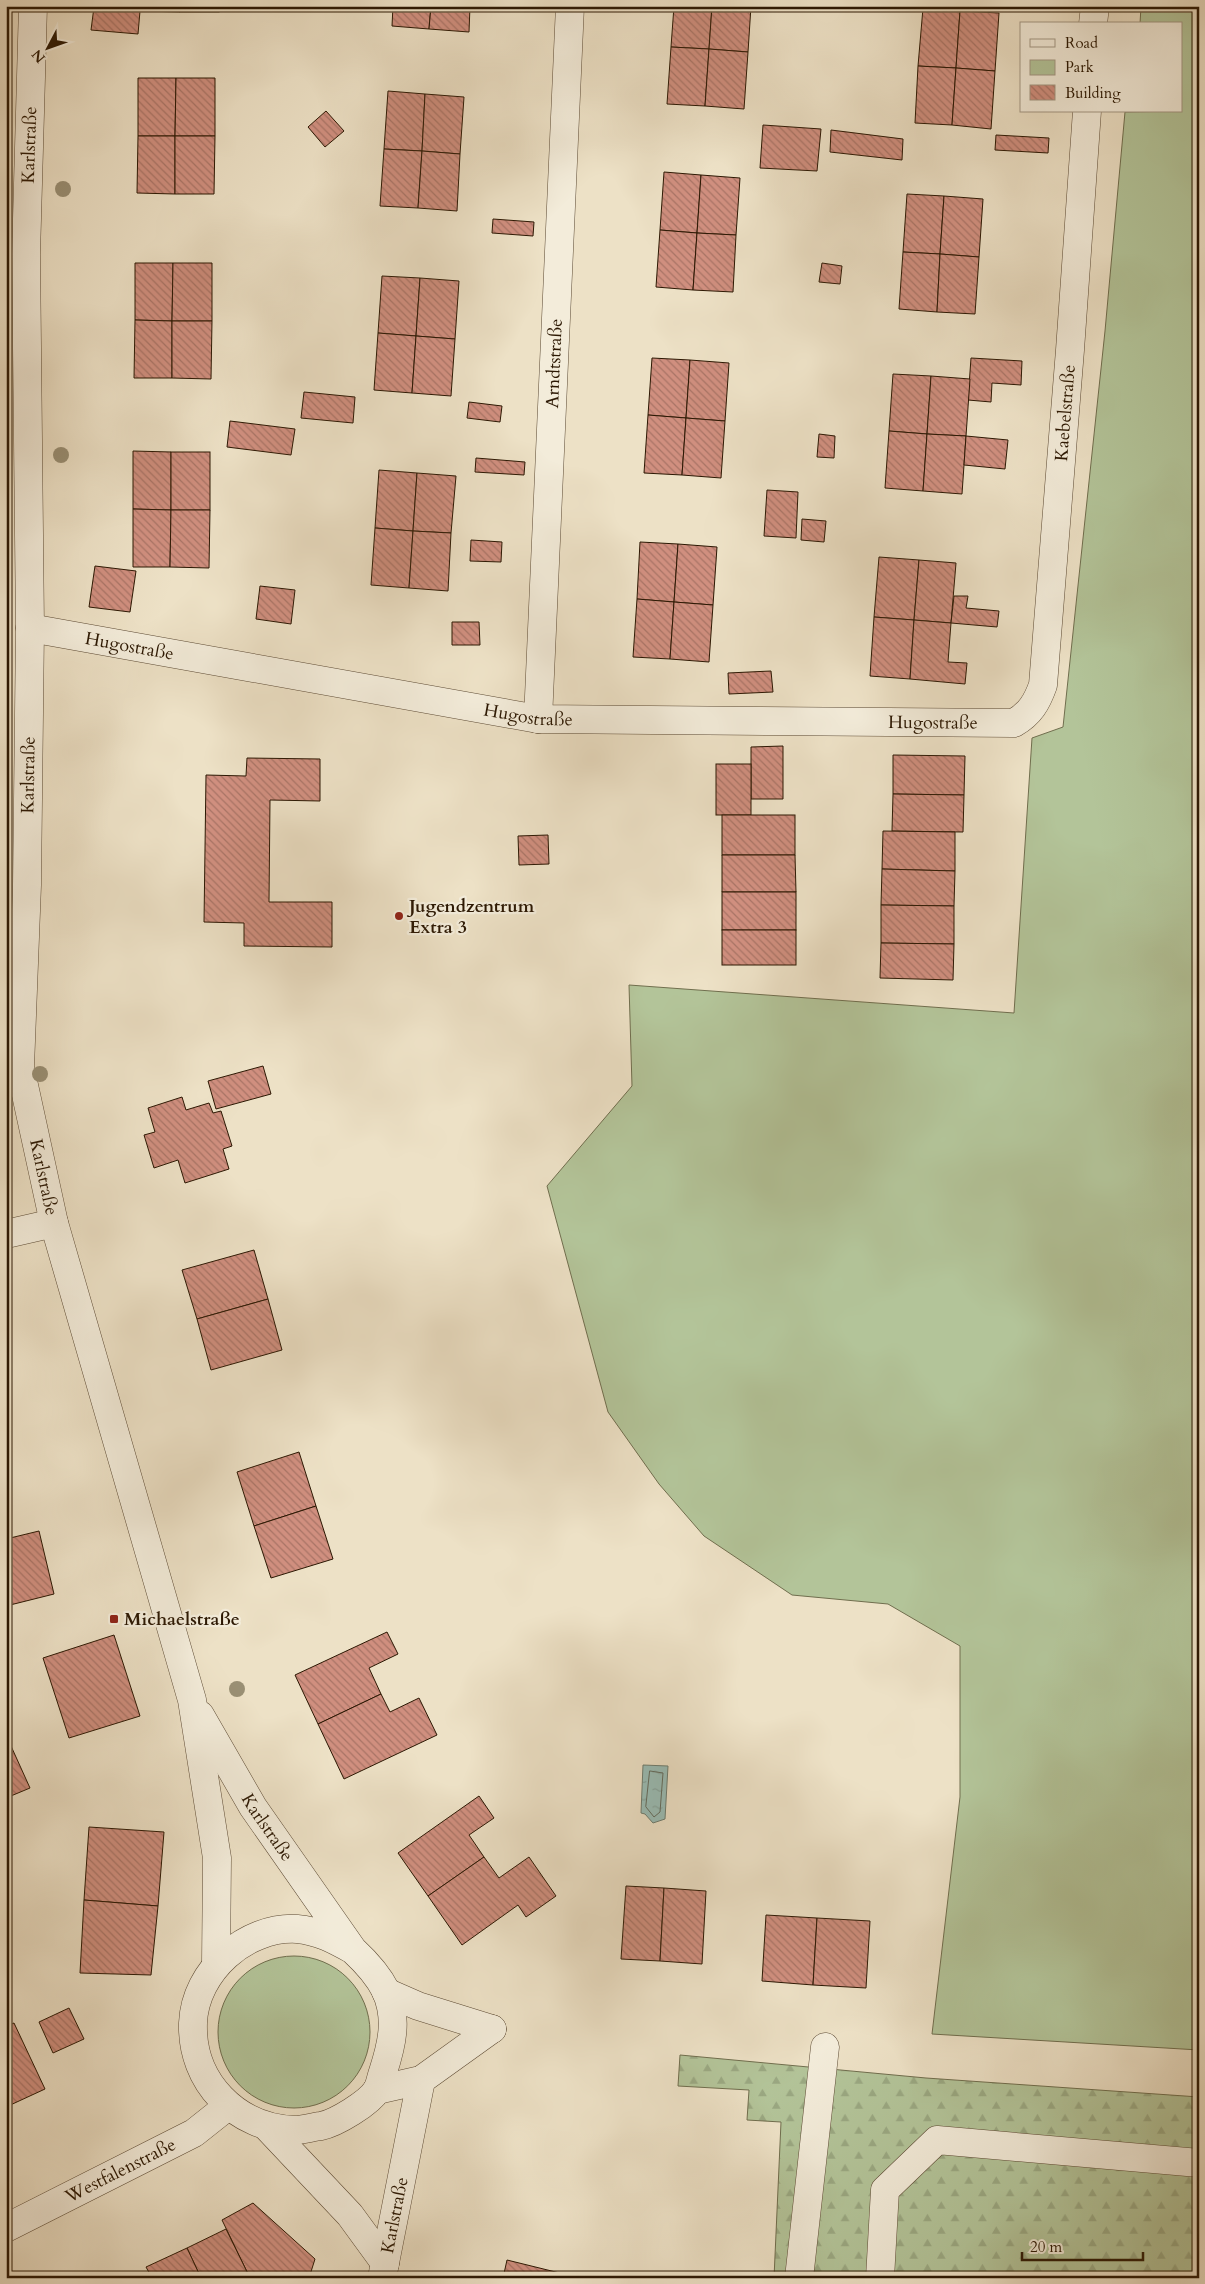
<svg xmlns="http://www.w3.org/2000/svg" width="1205" height="2284" font-family="Cardo,serif">
  <style>
    .green { fill: #b3c499; stroke: #706e4e }
    .forest { fill: url(#forest-firs); stroke: #706e4e }
    .water { fill: url(#water-ripples); stroke: #6d7b6e }
    .lines { fill: none; stroke-linecap: round; stroke-linejoin: round }
    .shore { stroke: #626a5c; stroke-width: 1 }
    .building { fill: url(#building-back-hatch); stroke: #2c1803 }
    .minor-casing { stroke: #5c4a34; stroke-width: 29 }
    .minor { stroke: #f3ecda; stroke-width: 28 }
    .tree { fill: #998f74 }
    .poi-dot { fill: #8f2418; stroke: #f3ecda; stroke-width: 2 }
    .labels { text-anchor: middle; stroke-width: 4.5; stroke-linejoin: round; paint-order: stroke }
    .street-label { font-size: 18px; fill: #2c1803; stroke: #f3ecda }
    .poi-label { font-size: 18px; font-weight: bold; fill: #2c1803; stroke: #f3ecda; text-anchor: start }
  </style>
  <defs>
    <pattern id="forest-firs" width="22" height="20" patternUnits="userSpaceOnUse" patternTransform="scale(1.25)"><rect width="22" height="20" fill="#b3c499"/><path d="M5 1l3.5 6h-7zM16 11l3.5 6h-7z" fill="#9aa882"/></pattern>
    <pattern id="water-ripples" width="26" height="14" patternUnits="userSpaceOnUse" patternTransform="scale(1.25)"><rect width="26" height="14" fill="#99bdb6"/><path d="M2 4q2-2 4 0t4 0M15 11q2-2 4 0t4 0" fill="none" stroke="#84a29b"/></pattern>
    <pattern id="building-back-hatch" width="6" height="6" patternUnits="userSpaceOnUse" patternTransform="scale(1.25)"><rect width="6" height="6" fill="#d08f7f"/><path d="M-1 5l2 2M0 0l6 6M5-1l2 2" fill="none" stroke="#a97466"/></pattern>
  </defs>
  <rect width="100%" height="100%" fill="#ede1c6"/>
  <filter id="stains"><feTurbulence type="fractalNoise" baseFrequency=".004" numOctaves="4"/><feColorMatrix values="0 0 0 0 .2 0 0 0 0 .09 0 0 0 0 .02 0 0 0 .5 -.17"/></filter>
  <radialGradient id="worn" r=".72"><stop offset=".6" stop-color="#630" stop-opacity="0"/><stop offset="1" stop-color="#630" stop-opacity=".3"/></radialGradient>
  <g class="green">
    <path d="M 1141,6 L 1199,6 L 1199,2050 L 932,2034 L 960,1797 L 960,1646 L 888,1604 L 792,1595 L 704,1536 L 659,1484 L 608,1412 L 547,1186 L 632,1086 L 629,985 L 1014,1013 L 1032,738 L 1063,727 L 1105,331 L 1125,112 L 1181,111 L 1181,24 L 1140,24 Z"/>
    <circle cx="294" cy="2032" r="76"/>
  </g>
  <path class="forest" d="M 680,2055 L 926,2078 L 1199,2097 L 1199,2278 L 774,2278 L 781,2122 L 747,2120 L 749,2090 L 678,2086 Z"/>
  <path class="water" d="M 643,1765 L 668,1766 L 665,1819 L 653,1823 L 645,1814 L 641,1813 Z"/>
  <g class="lines">
    <path class="shore" d="M 650,1771 L 663,1773 L 660,1812 L 654,1817 L 646,1807 Z"/>
  </g>
  <g class="building">
    <path d="M 142,6 L 180,6 L 180,12 L 142,11 Z"/>
    <rect x="180" y="6" width="39" height="6"/>
    <path d="M 393,6 L 431,6 L 429,29 L 392,26 Z"/>
    <path d="M 431,6 L 470,6 L 469,32 L 429,29 Z"/>
    <path d="M 674,6 L 712,6 L 709,49 L 671,47 Z"/>
    <path d="M 712,6 L 751,6 L 748,52 L 709,49 Z"/>
    <path d="M 94,7 L 140,11 L 138,34 L 91,30 Z"/>
    <path d="M 923,8 L 960,11 L 956,68 L 918,66 Z"/>
    <path d="M 960,11 L 999,13 L 995,71 L 956,68 Z"/>
    <path d="M 671,47 L 709,49 L 705,106 L 667,104 Z"/>
    <path d="M 709,49 L 748,52 L 744,109 L 705,106 Z"/>
    <path d="M 918,66 L 956,68 L 952,125 L 915,123 Z"/>
    <path d="M 956,68 L 995,71 L 991,129 L 952,125 Z"/>
    <path d="M 138,78 L 176,78 L 175,136 L 138,136 Z"/>
    <path d="M 176,78 L 215,78 L 215,136 L 175,136 Z"/>
    <path d="M 388,91 L 425,94 L 422,151 L 384,149 Z"/>
    <path d="M 425,94 L 464,97 L 460,154 L 422,151 Z"/>
    <path d="M 326,111 L 344,131 L 325,147 L 308,127 Z"/>
    <path d="M 763,125 L 821,129 L 817,171 L 760,168 Z"/>
    <path d="M 831,130 L 903,139 L 902,160 L 830,152 Z"/>
    <path d="M 996,135 L 1049,138 L 1048,153 L 995,150 Z"/>
    <path d="M 138,136 L 175,136 L 175,194 L 137,193 Z"/>
    <path d="M 175,136 L 215,136 L 214,194 L 175,194 Z"/>
    <path d="M 384,149 L 422,151 L 418,208 L 380,206 Z"/>
    <path d="M 422,151 L 460,154 L 457,211 L 418,208 Z"/>
    <path d="M 664,172 L 701,175 L 697,233 L 660,230 Z"/>
    <path d="M 701,175 L 740,178 L 736,235 L 697,233 Z"/>
    <path d="M 907,194 L 944,196 L 940,254 L 903,252 Z"/>
    <path d="M 944,196 L 983,199 L 979,257 L 940,254 Z"/>
    <path d="M 493,219 L 534,222 L 533,236 L 492,233 Z"/>
    <path d="M 660,230 L 697,233 L 693,290 L 656,287 Z"/>
    <path d="M 697,233 L 736,235 L 733,292 L 693,290 Z"/>
    <path d="M 903,252 L 940,254 L 937,312 L 899,309 Z"/>
    <path d="M 940,254 L 979,257 L 975,314 L 937,312 Z"/>
    <path d="M 135,263 L 173,263 L 172,321 L 135,320 Z"/>
    <path d="M 173,263 L 212,263 L 212,321 L 172,321 Z"/>
    <path d="M 822,263 L 842,266 L 840,284 L 819,282 Z"/>
    <path d="M 382,276 L 420,278 L 416,336 L 378,333 Z"/>
    <path d="M 420,278 L 459,281 L 455,339 L 416,336 Z"/>
    <path d="M 135,320 L 172,321 L 172,378 L 134,378 Z"/>
    <path d="M 172,321 L 212,321 L 211,379 L 172,378 Z"/>
    <path d="M 378,333 L 416,336 L 412,393 L 374,390 Z"/>
    <path d="M 416,336 L 455,339 L 451,396 L 412,393 Z"/>
    <path d="M 652,358 L 690,360 L 686,418 L 648,415 Z"/>
    <path d="M 971,358 L 1022,361 L 1021,385 L 992,383 L 991,402 L 968,400 Z"/>
    <path d="M 690,360 L 729,363 L 725,421 L 686,418 Z"/>
    <path d="M 893,374 L 931,376 L 927,434 L 889,431 Z"/>
    <path d="M 931,376 L 970,379 L 966,436 L 927,434 Z"/>
    <path d="M 304,392 L 355,397 L 353,423 L 301,418 Z"/>
    <path d="M 469,402 L 502,406 L 500,422 L 467,418 Z"/>
    <path d="M 648,415 L 686,418 L 682,475 L 644,473 Z"/>
    <path d="M 686,418 L 725,421 L 721,478 L 682,475 Z"/>
    <path d="M 230,421 L 295,429 L 291,455 L 227,447 Z"/>
    <path d="M 889,431 L 927,434 L 923,491 L 885,488 Z"/>
    <path d="M 819,434 L 835,436 L 834,458 L 817,457 Z"/>
    <path d="M 927,434 L 966,436 L 962,494 L 923,491 Z"/>
    <path d="M 966,436 L 1008,440 L 1005,469 L 964,465 Z"/>
    <path d="M 133,451 L 171,452 L 171,510 L 133,509 Z"/>
    <rect x="171" y="452" width="39" height="58"/>
    <path d="M 476,458 L 525,462 L 524,475 L 475,472 Z"/>
    <path d="M 379,470 L 417,473 L 413,531 L 375,528 Z"/>
    <path d="M 417,473 L 456,476 L 451,533 L 413,531 Z"/>
    <path d="M 767,490 L 798,492 L 796,538 L 764,536 Z"/>
    <path d="M 133,509 L 171,510 L 170,567 L 133,567 Z"/>
    <path d="M 171,510 L 210,510 L 209,568 L 170,567 Z"/>
    <path d="M 802,519 L 826,521 L 824,542 L 801,540 Z"/>
    <path d="M 375,528 L 413,531 L 409,588 L 371,585 Z"/>
    <path d="M 413,531 L 451,533 L 448,591 L 409,588 Z"/>
    <path d="M 471,540 L 502,542 L 501,562 L 470,561 Z"/>
    <path d="M 640,542 L 678,544 L 674,602 L 637,599 Z"/>
    <path d="M 678,544 L 717,547 L 713,605 L 674,602 Z"/>
    <path d="M 879,557 L 919,560 L 914,620 L 874,617 Z"/>
    <path d="M 919,560 L 956,563 L 951,623 L 914,620 Z"/>
    <path d="M 95,566 L 136,571 L 130,612 L 89,607 Z"/>
    <path d="M 260,586 L 295,590 L 291,624 L 256,619 Z"/>
    <path d="M 954,596 L 968,596 L 966,608 L 999,611 L 997,627 L 951,623 Z"/>
    <path d="M 637,599 L 674,602 L 670,659 L 633,657 Z"/>
    <path d="M 674,602 L 713,605 L 709,662 L 670,659 Z"/>
    <path d="M 874,617 L 914,620 L 910,679 L 870,676 Z"/>
    <path d="M 914,620 L 951,623 L 948,662 L 967,663 L 965,684 L 910,679 Z"/>
    <path d="M 452,622 L 479,622 L 480,645 L 452,645 Z"/>
    <path d="M 771,671 L 773,692 L 729,694 L 728,673 Z"/>
    <path d="M 783,746 L 783,799 L 751,799 L 751,747 Z"/>
    <path d="M 893,755 L 965,756 L 964,795 L 893,794 Z"/>
    <path d="M 247,758 L 320,759 L 320,801 L 270,800 L 269,902 L 332,902 L 332,947 L 244,946 L 244,923 L 204,922 L 206,775 L 246,776 Z"/>
    <rect x="716" y="764" width="35" height="51"/>
    <path d="M 893,794 L 964,795 L 963,832 L 892,831 Z"/>
    <rect x="722" y="815" width="73" height="40"/>
    <path d="M 883,831 L 955,832 L 955,871 L 882,869 Z"/>
    <path d="M 548,835 L 549,864 L 519,865 L 518,836 Z"/>
    <path d="M 722,855 L 795,855 L 796,892 L 722,892 Z"/>
    <path d="M 882,869 L 955,871 L 954,906 L 881,905 Z"/>
    <rect x="722" y="892" width="74" height="38"/>
    <path d="M 881,905 L 954,906 L 954,944 L 881,943 Z"/>
    <rect x="722" y="930" width="74" height="35"/>
    <path d="M 881,943 L 954,944 L 953,980 L 880,978 Z"/>
    <path d="M 263,1066 L 271,1094 L 216,1109 L 208,1081 Z"/>
    <path d="M 182,1097 L 186,1110 L 209,1103 L 213,1113 L 221,1111 L 232,1146 L 223,1149 L 229,1169 L 185,1183 L 178,1160 L 154,1168 L 144,1135 L 155,1132 L 148,1108 Z"/>
    <path d="M 254,1250 L 268,1299 L 197,1319 L 182,1270 Z"/>
    <path d="M 268,1299 L 282,1350 L 211,1370 L 197,1319 Z"/>
    <path d="M 299,1452 L 316,1506 L 254,1526 L 237,1472 Z"/>
    <path d="M 316,1506 L 333,1559 L 271,1578 L 254,1526 Z"/>
    <path d="M 39,1531 L 54,1594 L 6,1606 L 6,1539 Z"/>
    <path d="M 387,1632 L 398,1654 L 369,1668 L 381,1694 L 318,1724 L 295,1675 Z"/>
    <path d="M 114,1635 L 140,1716 L 69,1738 L 43,1658 Z"/>
    <path d="M 381,1694 L 390,1712 L 419,1698 L 437,1735 L 344,1779 L 318,1724 Z"/>
    <path d="M 11,1746 L 30,1788 L 6,1798 L 6,1748 Z"/>
    <path d="M 479,1796 L 494,1818 L 469,1835 L 484,1857 L 428,1896 L 398,1853 Z"/>
    <path d="M 89,1827 L 164,1832 L 158,1906 L 84,1900 Z"/>
    <path d="M 484,1857 L 499,1878 L 529,1857 L 556,1896 L 526,1917 L 518,1905 L 462,1945 L 428,1896 Z"/>
    <path d="M 626,1886 L 664,1888 L 660,1961 L 621,1959 Z"/>
    <path d="M 664,1888 L 706,1891 L 702,1964 L 660,1961 Z"/>
    <path d="M 84,1900 L 158,1906 L 151,1975 L 80,1973 Z"/>
    <path d="M 766,1915 L 817,1918 L 813,1985 L 762,1981 Z"/>
    <path d="M 817,1918 L 870,1921 L 866,1988 L 813,1985 Z"/>
    <path d="M 69,2008 L 84,2039 L 53,2053 L 39,2022 Z"/>
    <path d="M 14,2023 L 45,2089 L 6,2107 L 6,2026 Z"/>
    <path d="M 253,2203 L 315,2259 L 309,2278 L 250,2278 L 222,2220 Z"/>
    <path d="M 226,2229 L 250,2278 L 201,2278 L 187,2248 Z"/>
    <path d="M 187,2248 L 201,2278 L 152,2278 L 146,2267 Z"/>
    <path d="M 507,2260 L 580,2278 L 503,2278 Z"/>
  </g>
  <g class="lines">
    <g class="minor-casing">
      <g id="minor">
        <path id="s1" d="M 33,6 L 26,254 L 30,628 L 27,885 L 20,1067 L 54,1223 L 192,1700 L 217,1858 L 216,1964"/>
        <path d="M 1093,24 L 1095,6"/>
        <path id="s2" d="M 30,628 L 538,719 L 1014,723 C 1030,714 1037,702 1043,685 L 1070,350 L 1087,111"/>
        <path id="s3" d="M 538,719 L 570,6"/>
        <path d="M 6,1234 L 54,1223"/>
        <path id="s4" d="M 200,1715 L 253,1807 L 353,1950 C 366,1962 378,1975 386,1991 C 398,2019 392,2044 383,2072 C 381,2077 380,2085 377,2090 C 369,2103 336,2123 321,2126 C 312,2127 303,2130 295,2130 C 236,2128 191,2082 193,2023 C 195,1971 246,1926 297,1929 C 319,1931 335,1940 353,1950"/>
        <path d="M 386,1992 L 418,2006 L 492,2029"/>
        <path d="M 377,2090 L 421,2080 L 492,2029"/>
        <path d="M 267,2127 L 350,2215 L 385,2263"/>
        <path id="s5" d="M 6,2228 L 194,2133 L 228,2106"/>
        <path id="s6" d="M 382,2278 L 421,2080"/>
        <path d="M 799,2278 L 825,2047"/>
        <path d="M 880,2278 L 885,2190 L 937,2140 L 1199,2163"/>
      </g>
    </g>
    <use href="#minor" class="minor"/>
  </g>
  <g class="tree">
    <circle cx="63" cy="189" r="8"/>
    <circle cx="61" cy="455" r="8"/>
    <circle cx="40" cy="1074" r="8"/>
    <circle cx="237" cy="1689" r="8"/>
  </g>
  <g class="poi-dot">
    <circle cx="399" cy="916" r="5"/>
    <rect x="109" y="1614" width="10" height="10" rx="2.5"/>
  </g>
  <g class="labels">
    <g class="street-label">
      <text transform="translate(29 145) rotate(-88)" y="6">Karlstraße</text>
      <text dy="6" stroke="none"><textPath href="#s3" startOffset="356">Arndtstraße</textPath></text>
      <text dy="6" stroke="none"><textPath href="#s2" startOffset="1314">Kaebelstraße</textPath></text>
      <text dy="6" stroke="none"><textPath href="#s2" startOffset="101">Hugostraße</textPath></text>
      <text dy="6" stroke="none"><textPath href="#s2" startOffset="506">Hugostraße</textPath></text>
      <text dy="6" stroke="none"><textPath href="#s2" startOffset="911">Hugostraße</textPath></text>
      <text transform="translate(28 775) rotate(-89)" y="6">Karlstraße</text>
      <text dy="6" stroke="none"><textPath href="#s1" startOffset="1174">Karlstraße</textPath></text>
      <text dy="6" stroke="none"><textPath href="#s4" startOffset="131">Karlstraße</textPath></text>
      <text dy="6" stroke="none"><textPath href="#s5" startOffset="128">Westfalenstraße</textPath></text>
      <text dy="6" stroke="none"><textPath href="#s6" startOffset="64">Karlstraße</textPath></text>
    </g>
    <g class="poi-label">
      <text x="409" y="912">Jugendzentrum<tspan x="409" dy="21">Extra 3</tspan></text>
      <text x="124" y="1625">Michaelstraße</text>
    </g>
  </g>
  <rect width="1205" height="2284" fill="none" stroke="#ede1c6" stroke-width="25"/>
  <rect x="8" y="8" width="1190" height="2269" fill="none" stroke="#2c1803" stroke-width="2.5"/>
  <rect x="12" y="12" width="1180" height="2259" fill="none" stroke="#2c1803"/>
  <rect x="1020" y="22" width="162" height="90" fill="#f3ecda" stroke="#a39784"/>
  <rect x="1030" y="39" width="25" height="8" fill="#f3ecda" stroke="#a39784"/>
  <text x="1065" y="48" font-size="15" fill="#2c1803">Road</text>
  <rect x="1030" y="60" width="25" height="15" fill="#b3c499" stroke="#a39784"/>
  <text x="1065" y="72" font-size="15" fill="#2c1803">Park</text>
  <rect x="1030" y="85" width="25" height="15" fill="url(#building-back-hatch)" stroke="#a39784"/>
  <text x="1065" y="98" font-size="15" fill="#2c1803">Building</text>
  <g transform="translate(48 48) rotate(229)" stroke="#f3ecda" stroke-width="4" paint-order="stroke">
  <path d="M0-4L9 19L0 12L-9 19Z" fill="#2c1803"/>
  <text y="-8" font-size="14" font-weight="bold" text-anchor="middle" fill="#2c1803">N</text>
  </g>
  <path d="M1022 2252v8h121v-8" fill="none" stroke="#2c1803" stroke-width="2.5"/>
  <text x="1030" y="2252" font-size="15" fill="#2c1803" stroke="#f3ecda" stroke-width="4" paint-order="stroke">20 m</text>
  <rect width="100%" height="100%" filter="url(#stains)"/>
  <rect width="100%" height="100%" fill="url(#worn)"/>
</svg>
